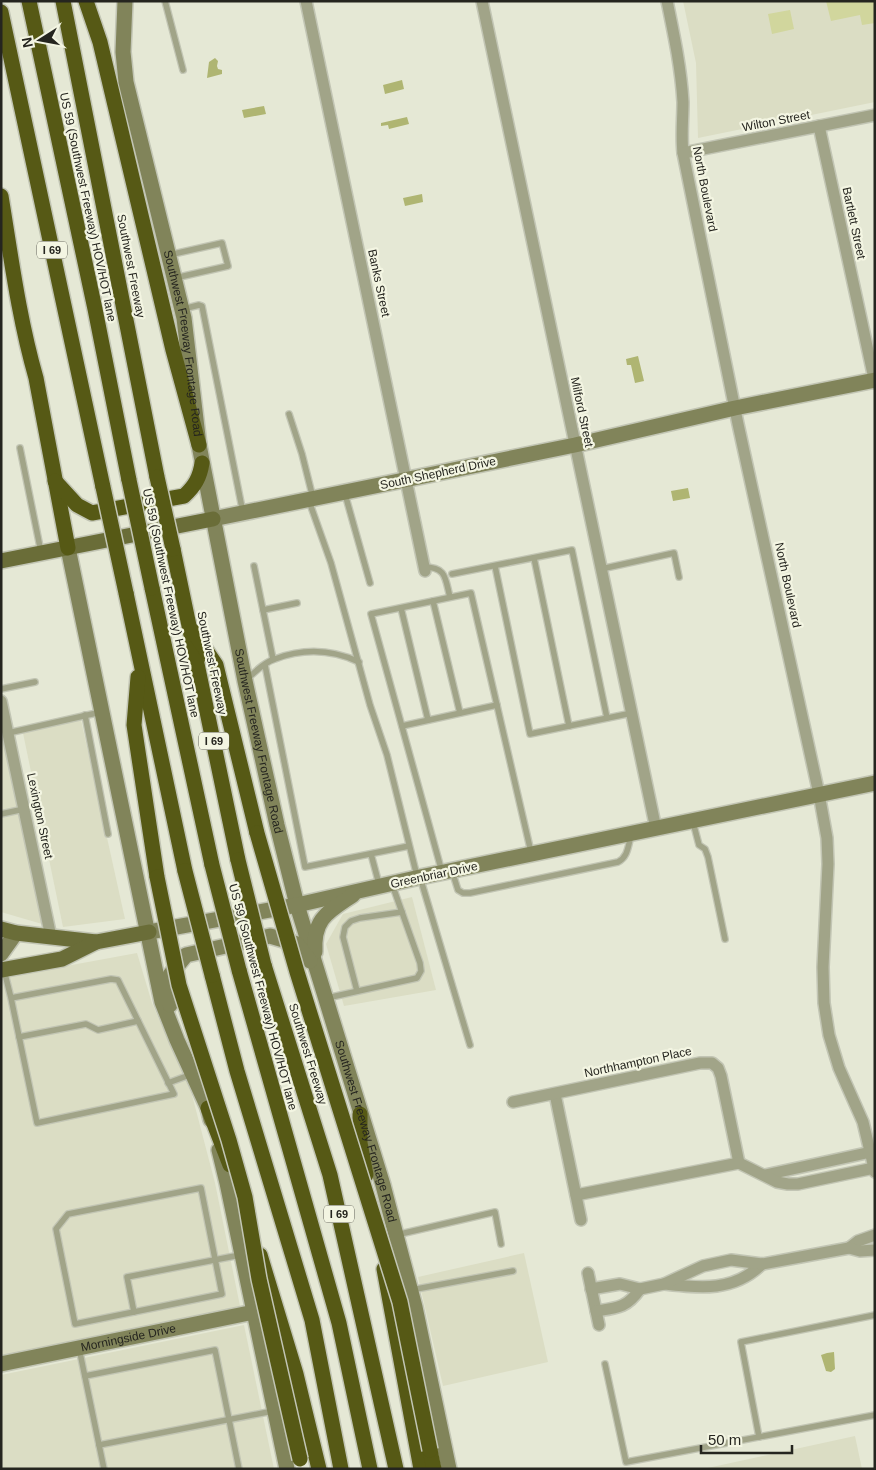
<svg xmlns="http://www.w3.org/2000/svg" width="876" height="1470" font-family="Helvetica,sans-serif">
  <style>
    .built { fill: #dbddc4 }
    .green { fill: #d1d69d }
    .water { fill: #afb572 }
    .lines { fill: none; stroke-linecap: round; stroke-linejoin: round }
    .lane-casing { stroke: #c2c5b4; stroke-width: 8 }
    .street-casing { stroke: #c2c5b4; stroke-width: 14 }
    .secondary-casing { stroke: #c2c5b4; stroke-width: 18 }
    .primary-casing { stroke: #c2c5b4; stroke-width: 18 }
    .highway-casing { stroke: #c2c5b4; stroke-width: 18 }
    .lane { stroke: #a1a488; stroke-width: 5.5 }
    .street { stroke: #a1a488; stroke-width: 11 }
    .secondary { stroke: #81845a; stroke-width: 15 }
    .primary { stroke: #6a6d38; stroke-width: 15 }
    .highway { stroke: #565915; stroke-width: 15 }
    .highway-bridge-casing { stroke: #c2c5b4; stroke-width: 18; stroke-linecap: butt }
    .highway-bridge { stroke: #565915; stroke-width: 15 }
    .labels { text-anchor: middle; stroke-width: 4.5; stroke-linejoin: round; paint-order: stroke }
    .shield { fill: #f3f5e2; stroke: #63635a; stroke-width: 1 }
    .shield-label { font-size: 11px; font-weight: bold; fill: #25251f }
    .street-label { font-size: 12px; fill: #25251f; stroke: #f3f5e2 }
  </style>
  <rect width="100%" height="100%" fill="#e5e8d5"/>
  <g class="built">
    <path d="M 683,1 L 875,1 L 875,102 L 698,138 L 696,63 Z"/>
    <path d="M 81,720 L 125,919 L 63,927 L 23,733 Z"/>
    <path d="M 1,722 L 42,924 L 1,912 Z"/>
    <path d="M 412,897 L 436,990 L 344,1006 L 326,944 L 343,914 Z"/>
    <path d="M 137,953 L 152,1003 L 192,1095 L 215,1183 L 241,1311 L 1,1359 L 1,978 Z"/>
    <path d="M 524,1253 L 548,1362 L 443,1386 L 418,1277 Z"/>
    <path d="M 244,1325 L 274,1469 L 1,1469 L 1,1375 Z"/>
    <path d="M 855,1436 L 862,1469 L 703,1469 Z"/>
  </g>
  <g class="green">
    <path d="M 826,1 L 875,1 L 875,23 L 862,25 L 860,15 L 831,21 Z"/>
    <path d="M 790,10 L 794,29 L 772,34 L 768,14 Z"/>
  </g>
  <g class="water">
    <path d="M 215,58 L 218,61 L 217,66 L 218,69 L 222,70 L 222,74 L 207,78 L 209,62 Z"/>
    <path d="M 402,80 L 404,89 L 385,94 L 383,85 Z"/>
    <path d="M 264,106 L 266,114 L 244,118 L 242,110 Z"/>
    <path d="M 407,117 L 409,124 L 389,129 L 388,125 L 381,126 L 381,123 Z"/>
    <path d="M 422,194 L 423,202 L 405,206 L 403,198 Z"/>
    <path d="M 638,356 L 644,381 L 635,383 L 631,365 L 627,365 L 626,359 Z"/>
    <path d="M 688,488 L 690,498 L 673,501 L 671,491 Z"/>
    <path d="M 834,1352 L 835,1369 L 831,1372 L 826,1371 L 821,1355 L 827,1353 Z"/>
  </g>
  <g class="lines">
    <g class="lane-casing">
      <g id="lane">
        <path d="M 165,1 L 183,70"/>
        <path d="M 169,255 L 222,243 L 228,266 L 175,278"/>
        <path d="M 183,309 L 199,305 L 202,306 L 243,513"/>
        <path d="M 289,414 L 302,454 L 313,498"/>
        <path d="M 20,448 L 41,552"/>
        <path d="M 345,494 L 370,583"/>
        <path d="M 309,501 L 331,563 L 370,705 L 387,755 L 417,876"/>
        <path d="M 534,558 L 569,726"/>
        <path d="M 254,566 L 273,659"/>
        <path d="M 495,566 L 530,734 L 632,713"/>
        <path d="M 424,567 C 447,567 445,579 450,597"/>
        <path d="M 601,569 L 674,553 L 679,577"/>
        <path d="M 452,574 L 572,550 L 607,718"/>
        <path d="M 433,601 L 460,713"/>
        <path d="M 401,608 L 428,720"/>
        <path d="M 263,610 L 297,603"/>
        <path d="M 265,665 L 305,867 L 409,846"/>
        <path d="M 246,680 C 254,673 264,662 275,659 C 304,648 331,649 359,662"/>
        <path d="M 1,689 L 35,682"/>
        <path d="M 85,715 L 108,834"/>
        <path d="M 402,726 L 497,705"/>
        <path d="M 8,733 L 101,712"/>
        <path d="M 1,814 L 24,809"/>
        <path d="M 693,822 L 699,845 L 705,849 L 708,857 L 725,939"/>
        <path d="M 371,854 L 379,884"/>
        <path d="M 452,871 L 458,890 L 463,893 L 470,893 L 618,862 C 628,857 628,846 631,836"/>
        <path d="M 442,872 L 371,614 L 471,593 L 531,852"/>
        <path d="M 420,877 L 470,1045"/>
        <path d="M 4,970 L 11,998 L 37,1123 L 174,1094 L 118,980 L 111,979 L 11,998"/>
        <path d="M 357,991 L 343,937 L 345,927 L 351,921 L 360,918 L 402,912"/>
        <path d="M 327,998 L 417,978 L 421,971 L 420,963 L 392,884"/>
        <path d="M 19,1037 L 86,1024 L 98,1030 L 138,1021"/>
        <path d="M 168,1083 L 192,1074"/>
        <path d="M 201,1188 L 222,1294 L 75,1324 L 56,1229 L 68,1214 Z"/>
        <path d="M 396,1235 L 495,1212 L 501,1244"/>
        <path d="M 411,1290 L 513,1271"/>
        <path d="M 134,1312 L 127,1277 L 240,1255"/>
        <path d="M 79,1348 L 104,1469"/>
        <path d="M 605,1364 L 626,1462 L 875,1415"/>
        <path d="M 85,1376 L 215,1350 L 239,1469"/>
        <path d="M 759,1437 L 741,1342 L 875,1315"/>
        <path d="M 99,1445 L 273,1411"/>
      </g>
    </g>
    <g class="street-casing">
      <g id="street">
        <path d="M 306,1 L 425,571"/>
        <path d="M 482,1 L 656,829"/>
        <path d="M 667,1 C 674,35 681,68 683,102 C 683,119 681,136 683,153 L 738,424 L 819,794 L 827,838 L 828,864 L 823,967 L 824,1003 L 829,1035 L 839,1068 L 863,1122 L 875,1172"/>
        <path d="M 819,126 L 875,383"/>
        <path d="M 683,153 L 875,115"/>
        <path d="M 1,701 L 51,937"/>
        <path d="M 555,1094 L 581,1220"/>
        <path d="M 513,1102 L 700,1063 L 712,1063 L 718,1068 L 721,1076 L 739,1163"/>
        <path d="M 765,1175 L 871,1152"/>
        <path d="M 576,1195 L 739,1163 L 777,1182 L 788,1184 L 798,1184 L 874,1168"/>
        <path d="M 849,1248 L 858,1241 L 875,1235"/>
        <path d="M 588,1273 L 599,1325"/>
        <path d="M 664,1284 C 700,1288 734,1292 762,1264"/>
        <path d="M 591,1289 L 620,1284 L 640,1289 L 664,1284 L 703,1266 L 731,1260 L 762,1264 L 849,1248 L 860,1251 L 875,1250"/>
        <path d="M 596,1311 C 617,1308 627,1308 640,1289"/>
      </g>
    </g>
    <g class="secondary-casing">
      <g id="secondary">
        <path id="s1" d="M 125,1 L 123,52 L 126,82 L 184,318 L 199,445 L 245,681 L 277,825 L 297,905 L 383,1185 L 396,1235 L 415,1307 L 449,1469"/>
        <path d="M 213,519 L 575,445 L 735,408 L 875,380"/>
        <path d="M 68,548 L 162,1002 L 177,1040 L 208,1108 L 211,1120"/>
        <path d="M 149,932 L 297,905 L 420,877 L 875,783"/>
        <path d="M 315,952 C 313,918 328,912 353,895"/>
        <path d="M 1,954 L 16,933"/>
        <path d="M 170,1005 L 170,975 L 186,955 L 270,936 L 297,944 L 310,961"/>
        <path d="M 219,1150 L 227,1183 L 287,1469"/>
        <path id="s2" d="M 1,1364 L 254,1312"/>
      </g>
    </g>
    <g class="primary-casing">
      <g id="primary">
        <path d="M 1,561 L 213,519"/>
        <path d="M 1,929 L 16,933 L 96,942 L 149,932"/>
        <path d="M 1,970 L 62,959 L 96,942"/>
      </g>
    </g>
    <g class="highway-casing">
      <g id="highway">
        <path d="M 29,1 L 95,309 L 129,480"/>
        <path d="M 63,1 L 157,477"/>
        <path d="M 86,1 L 100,42 L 173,350 L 199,445"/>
        <path d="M 1,12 L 103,487"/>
        <path d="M 1,196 C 11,257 19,319 36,378 L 68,548"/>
        <path d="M 55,481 L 77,505 L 92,513 L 184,496 C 195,486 200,477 202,463"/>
        <path d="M 173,549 L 238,860"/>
        <path d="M 152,588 L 212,865"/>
        <path d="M 126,593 L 185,871"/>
        <path d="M 193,631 L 216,665 L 257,833"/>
        <path d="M 138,677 L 134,725 L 157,877"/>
        <path d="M 264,965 L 330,1175 L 396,1469"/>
        <path d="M 239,970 L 339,1323 L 370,1469"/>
        <path d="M 212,975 L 237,1071 L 312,1320 L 341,1469"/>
        <path d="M 208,1108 L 230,1165"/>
        <path d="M 360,1114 L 360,1143 L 366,1175"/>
        <path d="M 260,1255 L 296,1374 L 319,1469"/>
        <path d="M 384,1269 L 421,1469"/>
        <path d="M 430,1450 L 434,1469"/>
      </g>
    </g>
    <use href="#lane" class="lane"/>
    <use href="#street" class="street"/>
    <use href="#secondary" class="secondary"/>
    <use href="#primary" class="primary"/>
    <use href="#highway" class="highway"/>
    <g class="highway-bridge-casing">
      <g id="highway-bridge">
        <path d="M 157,477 L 173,549"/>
        <path d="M 129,480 L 152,588"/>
        <path d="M 103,487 L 126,593"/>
        <path d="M 257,833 L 297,972 L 400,1302 L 430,1450"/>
        <path d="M 238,860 L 264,965"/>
        <path d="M 212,865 L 239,970"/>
        <path d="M 185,871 L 212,975"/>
        <path d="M 157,877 L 179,985 L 229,1140 L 245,1197 L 259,1279 L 300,1459"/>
      </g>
    </g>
    <use href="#highway-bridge" class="highway-bridge"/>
  </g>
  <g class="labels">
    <g class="shield">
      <rect x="37" y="241.5" width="30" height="17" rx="4"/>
      <rect x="199" y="732.5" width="30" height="17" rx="4"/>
      <rect x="324" y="1205.5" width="30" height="17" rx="4"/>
    </g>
    <g class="shield-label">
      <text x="52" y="254">I 69</text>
      <text x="214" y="745">I 69</text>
      <text x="339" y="1218">I 69</text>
    </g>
    <g class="street-label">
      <text transform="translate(776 121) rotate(-11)" y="4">Wilton Street</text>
      <text transform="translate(705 189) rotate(79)" y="4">North Boulevard</text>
      <text transform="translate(88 207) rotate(78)" y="4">US 59 (Southwest Freeway) HOV/HOT lane</text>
      <text transform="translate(854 223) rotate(78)" y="4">Bartlett Street</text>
      <text transform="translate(131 266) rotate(79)" y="4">Southwest Freeway</text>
      <text transform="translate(379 283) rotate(78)" y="4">Banks Street</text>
      <text dy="4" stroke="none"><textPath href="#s1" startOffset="349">Southwest Freeway Frontage Road</textPath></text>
      <text transform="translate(582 412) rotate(78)" y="4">Milford Street</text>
      <text transform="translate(438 473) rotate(-12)" y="4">South Shepherd Drive</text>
      <text transform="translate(788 585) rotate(78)" y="4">North Boulevard</text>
      <text transform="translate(171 603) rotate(78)" y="4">US 59 (Southwest Freeway) HOV/HOT lane</text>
      <text transform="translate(212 663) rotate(78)" y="4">Southwest Freeway</text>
      <text dy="4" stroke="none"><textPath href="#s1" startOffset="754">Southwest Freeway Frontage Road</textPath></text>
      <text transform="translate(40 816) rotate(78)" y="4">Lexington Street</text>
      <text transform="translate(434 875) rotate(-12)" y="4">Greenbriar Drive</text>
      <text transform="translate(263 997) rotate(75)" y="4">US 59 (Southwest Freeway) HOV/HOT lane</text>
      <text transform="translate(308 1054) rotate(73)" y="4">Southwest Freeway</text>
      <text transform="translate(638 1062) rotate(-12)" y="4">Northhampton Place</text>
      <text dy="4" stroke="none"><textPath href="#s1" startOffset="1159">Southwest Freeway Frontage Road</textPath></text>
      <text dy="4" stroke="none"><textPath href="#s2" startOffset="130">Morningside Drive</textPath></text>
    </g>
  </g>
  <rect width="876" height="1470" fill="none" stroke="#25251f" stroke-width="5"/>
  <g transform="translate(40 40) rotate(259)" stroke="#f3f5e2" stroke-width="4" paint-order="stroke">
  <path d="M0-4L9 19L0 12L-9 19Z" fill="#25251f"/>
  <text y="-8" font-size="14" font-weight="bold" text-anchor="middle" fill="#25251f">N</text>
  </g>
  <path d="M701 1445v8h91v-8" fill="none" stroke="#25251f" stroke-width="2.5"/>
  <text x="708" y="1445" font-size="15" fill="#25251f" stroke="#f3f5e2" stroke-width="4" paint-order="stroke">50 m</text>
</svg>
